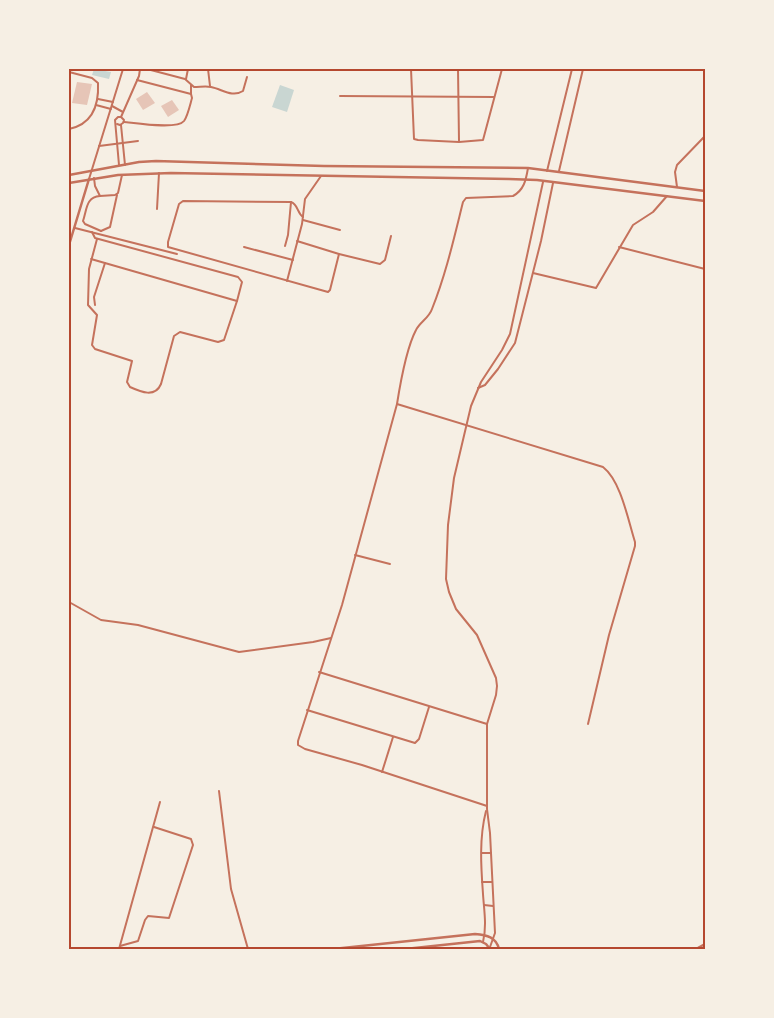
<svg xmlns="http://www.w3.org/2000/svg" width="774" height="1018" font-family="'DM Sans',sans-serif">
  <style>
    .water { fill: #c9d6d2 }
    .building { fill: #e6c5b7 }
    .lines { fill: none; stroke-linecap: round; stroke-linejoin: round }
    .minor { stroke: #c5725c; stroke-width: 2 }
    .tertiary { stroke: #c5725c; stroke-width: 2.5 }
    .neatline { fill: none; stroke: #b5482f; stroke-width: 2 }
  </style>
  <rect width="100%" height="100%" fill="#f6efe4"/>
  <g class="water">
    <path d="M 94,69 L 111,72 L 109,79 L 92,75 Z"/>
    <path d="M 280,85 L 294,90 L 287,112 L 272,107 Z"/>
  </g>
  <g class="building">
    <path d="M 77,82 L 92,84 L 87,105 L 72,103 Z"/>
    <path d="M 147,92 L 155,103 L 143,110 L 136,99 Z"/>
    <path d="M 172,100 L 179,110 L 168,117 L 161,106 Z"/>
  </g>
  <g class="lines">
    <g class="minor">
      <path d="M 147,69 L 185,79 L 194,87 C 200,87 206,86 211,87 C 222,89 232,98 243,91 L 247,77"/>
      <path d="M 208,69 L 210,86"/>
      <path d="M 411,69 L 414,139 L 418,140 L 459,142 L 483,140 L 502,69"/>
      <path d="M 458,69 L 459,141"/>
      <path d="M 69,72 L 92,78 L 98,83 C 99,104 93,124 69,129"/>
      <path d="M 186,79 L 188,69"/>
      <path d="M 191,85 L 191,94"/>
      <path d="M 340,96 L 494,97"/>
      <path d="M 98,99 L 113,102"/>
      <path d="M 96,105 L 111,109"/>
      <path d="M 112,106 L 123,112"/>
      <path d="M 124,122 C 135,123 177,130 184,121 C 188,115 190,105 192,98 L 191,94 L 137,80"/>
      <path d="M 117,124 L 120,125 L 123,123 L 124,120 L 121,117"/>
      <path d="M 121,125 L 125,165"/>
      <path d="M 99,146 L 138,141"/>
      <path d="M 119,165 L 115,120 L 118,117 L 121,117 L 139,76 L 140,69"/>
      <path d="M 547,171 L 572,69"/>
      <path d="M 559,171 L 583,69"/>
      <path d="M 94,178 L 95,186 L 100,196 L 115,195 L 118,193 L 122,175"/>
      <path d="M 89,179 L 123,69"/>
      <path d="M 677,187 L 675,172 L 677,165 L 705,136"/>
      <path d="M 100,196 C 86,197 87,209 83,221 L 85,224 L 101,231"/>
      <path d="M 157,209 L 159,173"/>
      <path d="M 303,217 C 297,213 298,204 291,202 L 183,201 L 179,204 L 168,242 L 168,247 L 328,292 L 330,290 L 339,254"/>
      <path d="M 303,220 L 340,230"/>
      <path d="M 75,228 L 177,254"/>
      <path d="M 101,231 L 110,227 L 117,195"/>
      <path d="M 92,232 L 95,238 L 238,277 L 242,282 L 237,301"/>
      <path d="M 297,241 L 339,254 L 380,264 L 385,260 L 391,236"/>
      <path d="M 285,246 L 288,235 L 291,202"/>
      <path d="M 244,247 L 293,260"/>
      <path d="M 619,247 L 705,269"/>
      <path d="M 91,259 L 237,301 L 224,340 L 218,342 L 180,332 L 174,336 L 161,384 C 155,398 141,392 130,387 L 127,382 L 132,361 L 95,349 L 92,345 L 97,315 L 88,305 L 89,269 L 97,239"/>
      <path d="M 533,273 L 596,288 L 633,225 L 653,212 L 667,196"/>
      <path d="M 287,281 L 302,224 L 305,199 L 321,176"/>
      <path d="M 95,305 L 94,297 L 105,263"/>
      <path d="M 478,388 L 485,385 L 498,369 L 515,343 L 541,241 L 553,183"/>
      <path d="M 397,404 L 603,467 C 621,481 628,520 635,542 L 635,546 L 609,635 L 588,724"/>
      <path d="M 355,555 L 390,564"/>
      <path d="M 69,602 L 101,620 L 138,625 L 239,652 L 313,642 L 331,638"/>
      <path d="M 319,672 L 487,724"/>
      <path d="M 307,710 L 415,743 L 419,739 L 429,707"/>
      <path d="M 382,772 L 393,737"/>
      <path d="M 219,791 L 231,889 L 248,949"/>
      <path d="M 487,806 L 362,765 L 305,749 L 298,745 L 298,741 L 342,605 L 397,404 C 400,385 407,347 416,330 C 420,322 429,318 432,309 C 446,274 454,238 463,202 L 466,198 L 513,196 C 524,190 526,180 528,168"/>
      <path d="M 482,853 L 491,853"/>
      <path d="M 482,882 L 492,882"/>
      <path d="M 484,905 L 493,906"/>
      <path d="M 483,942 C 487,926 484,910 483,894 C 481,867 479,838 486,811"/>
      <path d="M 120,946 L 138,941 L 145,920 L 148,916 L 169,918 L 193,845 L 191,839 L 154,827"/>
      <path d="M 490,947 L 495,933 L 490,833 L 487,809 L 487,724 L 496,695 L 497,686 L 496,678 L 477,635 L 456,609 L 449,592 L 446,579 L 448,525 L 454,478 L 471,406 L 481,382 L 502,350 L 510,334 L 543,182"/>
      <path d="M 119,949 L 160,802"/>
    </g>
    <g class="tertiary">
      <path d="M 69,175 L 139,162 L 156,161 L 324,166 L 528,168 L 705,191"/>
      <path d="M 69,183 L 118,175 L 171,173 L 509,179 L 537,180 L 705,201"/>
      <path d="M 69,245 L 89,179"/>
      <path d="M 333,949 L 475,934 C 487,935 496,937 499,949"/>
      <path d="M 405,949 L 480,941 L 486,944 L 490,949"/>
      <path d="M 696,949 L 705,944"/>
    </g>
  </g>
  <rect width="774" height="1018" fill="none" stroke="#f6efe4" stroke-width="140"/>
  <rect x="70" y="70" width="634" height="878" class="neatline"/>
</svg>
